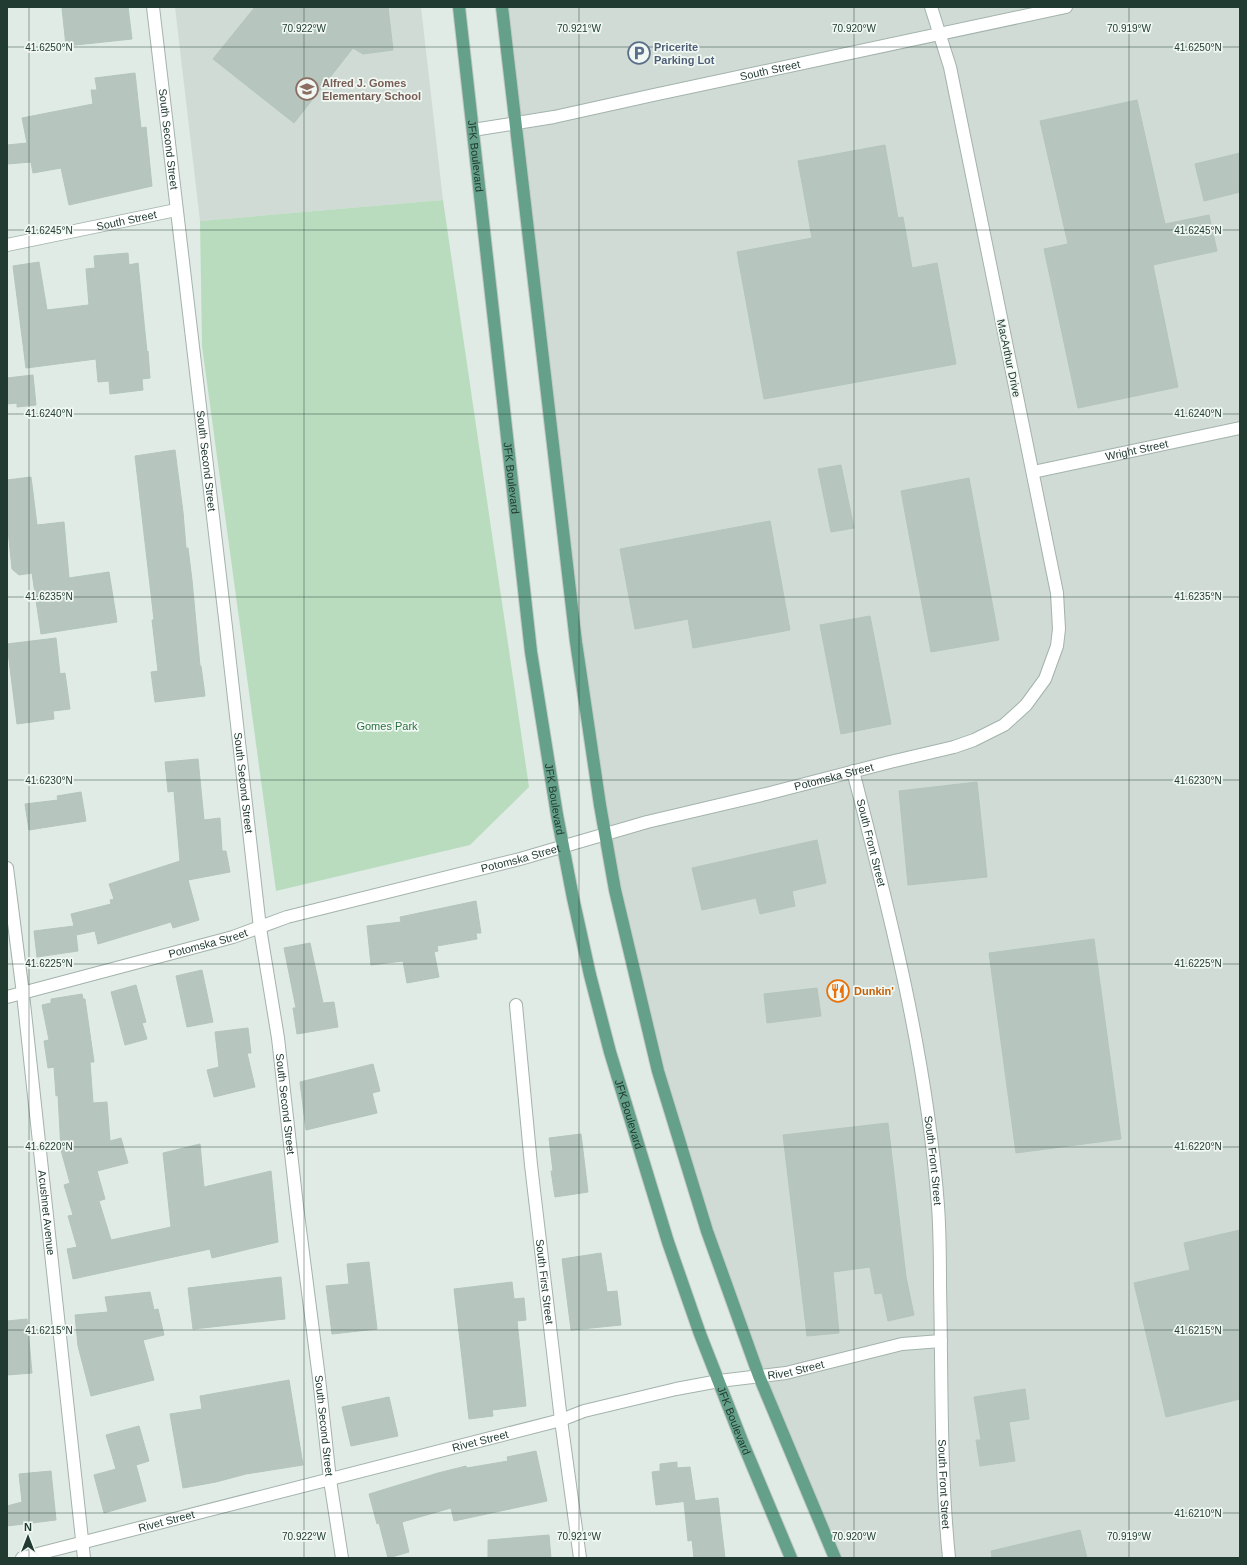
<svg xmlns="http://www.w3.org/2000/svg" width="1247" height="1565" font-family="Arial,sans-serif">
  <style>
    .built { fill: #cfdbd4 }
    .green { fill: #b9dcbf }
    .building { fill: #b6c6be; stroke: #b3c5bc }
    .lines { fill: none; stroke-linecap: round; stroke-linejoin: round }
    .minor-casing { stroke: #a3b3ac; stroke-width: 14 }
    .major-casing { stroke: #c1c8c6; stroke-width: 14 }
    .minor { stroke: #fff; stroke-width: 12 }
    .major { stroke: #65a08b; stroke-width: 12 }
    .ticks { fill: none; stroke: #213b32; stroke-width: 1; stroke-opacity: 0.45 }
    .labels { text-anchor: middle; stroke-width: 3.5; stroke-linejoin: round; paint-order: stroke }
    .service-label { font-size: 11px; font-weight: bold; fill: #4e5e75; stroke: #f1f8f4; text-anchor: start }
    .street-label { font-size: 11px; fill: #213b32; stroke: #f1f8f4 }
    .education-label { font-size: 11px; font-weight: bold; fill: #785e54; stroke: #f1f8f4; text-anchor: start }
    .park-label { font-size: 11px; fill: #2c7240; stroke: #f1f8f4 }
    .food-label { font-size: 11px; font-weight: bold; fill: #c56008; stroke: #f1f8f4; text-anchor: start }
    .ticks-label { font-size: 10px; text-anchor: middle; fill: #213b32; stroke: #f1f8f4; stroke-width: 3.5; stroke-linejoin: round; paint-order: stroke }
  </style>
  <rect width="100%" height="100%" fill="#e0ebe5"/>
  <g class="built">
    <path d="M 175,7 L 421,7 L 443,200 L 200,221 Z"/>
    <path d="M 502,7 L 1240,7 L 1240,1558 L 835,1558 L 816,1514 L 682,1153 L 600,805 Z"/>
  </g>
  <path class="green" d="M 443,200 L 529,787 L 470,845 L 276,891 L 202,346 L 200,221 Z"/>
  <g class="building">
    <path d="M 75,7 L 128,7 L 132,39 L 66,46 L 62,8 Z"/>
    <path d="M 255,7 L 388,7 L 393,50 L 363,54 L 353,48 L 294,123 L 213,59 Z"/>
    <path d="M 135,73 L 141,128 L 146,127 L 152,186 L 69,205 L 61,168 L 33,173 L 31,162 L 7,164 L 7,145 L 27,143 L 22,118 L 93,104 L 91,90 L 97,90 L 95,78 Z"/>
    <path d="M 1137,100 L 1165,224 L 1209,215 L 1217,251 L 1153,265 L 1178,387 L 1078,408 L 1044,249 L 1068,244 L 1040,121 Z"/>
    <path d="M 885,145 L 898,218 L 903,217 L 912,268 L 937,263 L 956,364 L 764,399 L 737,252 L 812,238 L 798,161 Z"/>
    <path d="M 1240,153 L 1240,192 L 1204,201 L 1195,164 Z"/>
    <path d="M 128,253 L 129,265 L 138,263 L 147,352 L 148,351 L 150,378 L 142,379 L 143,390 L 110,394 L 109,381 L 98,382 L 96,359 L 26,368 L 13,266 L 39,262 L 47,310 L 89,305 L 86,269 L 95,268 L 94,256 Z"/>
    <path d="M 33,375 L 36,405 L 17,407 L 17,403 L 7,404 L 7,378 Z"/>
    <path d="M 175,450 L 183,512 L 186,548 L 188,548 L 192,580 L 200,666 L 201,666 L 205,696 L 155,702 L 151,672 L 158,671 L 152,620 L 154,620 L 135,456 Z"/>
    <path d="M 841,465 L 854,528 L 831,532 L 818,469 Z"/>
    <path d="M 31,477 L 37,525 L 64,522 L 69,578 L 109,572 L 117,622 L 41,634 L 32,573 L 19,575 L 12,569 L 7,520 L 7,480 Z"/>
    <path d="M 969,478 L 999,640 L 931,652 L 901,491 Z"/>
    <path d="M 770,521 L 790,630 L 693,648 L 688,619 L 635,629 L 620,549 Z"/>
    <path d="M 870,616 L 891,724 L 841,734 L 820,625 Z"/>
    <path d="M 56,638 L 60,674 L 65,673 L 70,709 L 53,711 L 54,719 L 17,724 L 7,644 Z"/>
    <path d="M 198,759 L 204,820 L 220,818 L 222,851 L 226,851 L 230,872 L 188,880 L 199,920 L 173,928 L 171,922 L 98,944 L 95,931 L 76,935 L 76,934 L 78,951 L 37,957 L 34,931 L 74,926 L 71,914 L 111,904 L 110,900 L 114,899 L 109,884 L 180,861 L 174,791 L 168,792 L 165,762 Z"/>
    <path d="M 977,782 L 987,877 L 908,885 L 899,791 Z"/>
    <path d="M 81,792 L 86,821 L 29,830 L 25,804 L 58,800 L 57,796 Z"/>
    <path d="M 817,840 L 826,883 L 792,891 L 795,906 L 760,914 L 756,898 L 702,910 L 692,868 Z"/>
    <path d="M 476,901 L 481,933 L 476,933 L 477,939 L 437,946 L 438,951 L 434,952 L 439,977 L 407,983 L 403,961 L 371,965 L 367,926 L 401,922 L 400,917 Z"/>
    <path d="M 1094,939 L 1121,1139 L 1016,1153 L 989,953 Z"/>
    <path d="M 310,943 L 323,1003 L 334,1002 L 338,1027 L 297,1034 L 293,1008 L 296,1008 L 284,948 Z"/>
    <path d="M 202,970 L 213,1022 L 187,1027 L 176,976 Z"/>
    <path d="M 136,985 L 146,1022 L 142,1023 L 147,1039 L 125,1045 L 111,992 Z"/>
    <path d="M 817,988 L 821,1016 L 767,1023 L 764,994 Z"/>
    <path d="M 82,994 L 83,999 L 85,999 L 94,1062 L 90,1062 L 93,1103 L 107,1102 L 110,1141 L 121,1138 L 128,1163 L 97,1171 L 105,1199 L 99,1201 L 111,1240 L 171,1227 L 163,1153 L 200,1144 L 204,1187 L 271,1171 L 278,1242 L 212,1258 L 210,1249 L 73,1279 L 67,1249 L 77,1247 L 68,1216 L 73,1215 L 64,1185 L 70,1183 L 61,1150 L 58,1095 L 56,1096 L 54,1067 L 48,1068 L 44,1041 L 49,1040 L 42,1005 L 51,1003 L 51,999 Z"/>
    <path d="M 248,1028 L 251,1053 L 247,1053 L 255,1087 L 214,1097 L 207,1070 L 219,1067 L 215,1032 Z"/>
    <path d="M 373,1064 L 380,1091 L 372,1093 L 377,1113 L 306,1130 L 300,1082 Z"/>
    <path d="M 888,1123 L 906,1277 L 914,1315 L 888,1321 L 882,1293 L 875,1294 L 870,1267 L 833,1272 L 839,1333 L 807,1336 L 783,1135 Z"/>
    <path d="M 581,1134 L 588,1192 L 555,1197 L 551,1171 L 553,1171 L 549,1138 Z"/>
    <path d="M 1240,1230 L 1240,1399 L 1166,1417 L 1134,1283 L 1190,1270 L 1184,1243 Z"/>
    <path d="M 601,1253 L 607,1292 L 617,1291 L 621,1325 L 571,1330 L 562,1259 Z"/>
    <path d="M 369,1262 L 377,1329 L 332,1334 L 326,1286 L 349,1284 L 347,1264 Z"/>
    <path d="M 281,1277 L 285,1319 L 193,1329 L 188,1288 Z"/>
    <path d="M 512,1282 L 514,1299 L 524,1298 L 526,1320 L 517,1321 L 526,1406 L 492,1410 L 493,1416 L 469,1419 L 454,1289 Z"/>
    <path d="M 150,1292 L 154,1310 L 158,1309 L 164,1335 L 143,1340 L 154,1380 L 91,1396 L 78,1346 L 75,1315 L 108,1312 L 105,1297 Z"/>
    <path d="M 27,1319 L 32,1373 L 7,1375 L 7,1321 Z"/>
    <path d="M 289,1380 L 303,1465 L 246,1474 L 216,1482 L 183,1488 L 170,1414 L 202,1409 L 200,1396 Z"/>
    <path d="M 1025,1389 L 1029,1419 L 1009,1422 L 1015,1461 L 980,1466 L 976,1440 L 981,1440 L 974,1397 Z"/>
    <path d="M 389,1397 L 398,1436 L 351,1446 L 342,1407 Z"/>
    <path d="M 139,1426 L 149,1461 L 136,1465 L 146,1501 L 104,1513 L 94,1475 L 116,1469 L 106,1435 Z"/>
    <path d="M 536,1451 L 547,1501 L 454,1521 L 451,1508 L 402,1522 L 409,1552 L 388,1558 L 379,1523 L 377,1524 L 369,1494 L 438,1473 L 466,1466 L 467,1468 L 508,1461 L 507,1457 Z"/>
    <path d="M 677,1462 L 677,1468 L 690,1467 L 695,1500 L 656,1505 L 652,1472 L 660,1471 L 660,1464 Z"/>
    <path d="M 51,1471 L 56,1520 L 7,1526 L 7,1506 L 22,1502 L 19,1474 Z"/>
    <path d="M 718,1498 L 725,1558 L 694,1558 L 692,1540 L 688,1541 L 684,1502 Z"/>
    <path d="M 1080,1530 L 1087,1558 L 992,1558 L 991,1551 Z"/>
    <path d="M 549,1535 L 551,1558 L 488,1558 L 488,1540 Z"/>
  </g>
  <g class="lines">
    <g class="minor-casing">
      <g id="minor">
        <path id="s1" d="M 153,7 L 226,627 L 260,928 L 278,1038 L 297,1206 L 319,1378 L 330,1480 L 342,1558"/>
        <path id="s2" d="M 473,130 L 554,117 L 658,94 L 1066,7"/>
        <path id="s3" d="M 7,245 L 176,210"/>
        <path id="s4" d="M 1033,472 L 1240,428"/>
        <path id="s5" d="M 853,771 C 890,914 927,1058 938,1206 C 940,1233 940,1260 940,1286 C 942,1377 940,1468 949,1558"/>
        <path id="s6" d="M 7,868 L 23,994 L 84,1558"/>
        <path id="s7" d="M 7,997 L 233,937 L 287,917 L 520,859 L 647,822 L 766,794 L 890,762 L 954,747 L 974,740 L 1004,725 L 1014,716 L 1026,705 L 1045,679 L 1057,646 L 1059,629 L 1057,593 L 950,67 L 931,7"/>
        <path id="s8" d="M 516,1005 L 531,1165 L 561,1420 L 580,1558"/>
        <path id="s9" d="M 22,1558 L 561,1420 L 584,1411 L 676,1389 L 719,1381 L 786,1373 L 902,1344 L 941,1341"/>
      </g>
    </g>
    <g class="major-casing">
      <g id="major">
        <path id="s10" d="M 459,7 L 531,652 L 557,815 L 573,898 L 590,975 L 610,1052 L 668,1242 L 700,1334 L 742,1441 L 791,1558"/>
        <path d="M 502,7 L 576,642 L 600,805 L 615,890 L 658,1071 L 707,1231 L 759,1376 L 835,1558"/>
      </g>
    </g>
    <use href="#minor" class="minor"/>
    <use href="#major" class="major"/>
  </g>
  <path class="ticks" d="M 29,7 L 29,1558M 304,7 L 304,1558M 579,7 L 579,1558M 854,7 L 854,1558M 1129,7 L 1129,1558M 7,47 L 1240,47M 7,230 L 1240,230M 7,414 L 1240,414M 7,597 L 1240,597M 7,780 L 1240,780M 7,964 L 1240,964M 7,1147 L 1240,1147M 7,1330 L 1240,1330M 7,1513 L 1240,1513"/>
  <defs>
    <g id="parking-ring" transform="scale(1.15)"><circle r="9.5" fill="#f1f8f4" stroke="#5c6f8a" stroke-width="1.5"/><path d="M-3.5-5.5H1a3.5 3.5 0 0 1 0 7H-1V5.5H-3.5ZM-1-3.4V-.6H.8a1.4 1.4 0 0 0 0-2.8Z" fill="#5c6f8a"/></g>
    <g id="school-ring" transform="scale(1.15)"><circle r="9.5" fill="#f1f8f4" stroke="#8d6e63" stroke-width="1.5"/><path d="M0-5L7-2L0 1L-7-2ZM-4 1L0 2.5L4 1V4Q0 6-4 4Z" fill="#8d6e63"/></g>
    <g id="restaurant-ring" transform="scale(1.15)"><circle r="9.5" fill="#f1f8f4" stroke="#e8710a" stroke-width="1.5"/><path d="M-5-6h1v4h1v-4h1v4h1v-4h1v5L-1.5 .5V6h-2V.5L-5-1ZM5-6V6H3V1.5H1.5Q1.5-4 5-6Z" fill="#e8710a"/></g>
  </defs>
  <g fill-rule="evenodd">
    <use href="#parking-ring" x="639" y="53"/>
    <use href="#school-ring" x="307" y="89"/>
    <use href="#restaurant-ring" x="838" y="991"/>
  </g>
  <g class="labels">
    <g class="service-label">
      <text x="654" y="51">Pricerite<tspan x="654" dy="13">Parking Lot</tspan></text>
    </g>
    <g class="street-label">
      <text dy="4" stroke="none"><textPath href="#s2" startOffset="303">South Street</textPath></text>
      <text dy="4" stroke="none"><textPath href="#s1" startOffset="133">South Second Street</textPath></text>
      <text dy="4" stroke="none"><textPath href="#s10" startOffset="150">JFK Boulevard</textPath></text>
      <text dy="4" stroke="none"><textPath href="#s3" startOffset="122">South Street</textPath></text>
      <text transform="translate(1009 358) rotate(78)" y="4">MacArthur Drive</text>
      <text dy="4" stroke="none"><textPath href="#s4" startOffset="106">Wright Street</textPath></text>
      <text dy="4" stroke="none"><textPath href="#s1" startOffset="457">South Second Street</textPath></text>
      <text dy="4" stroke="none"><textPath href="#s10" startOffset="474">JFK Boulevard</textPath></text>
      <text dy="4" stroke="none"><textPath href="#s7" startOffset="856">Potomska Street</textPath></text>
      <text dy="4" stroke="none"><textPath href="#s1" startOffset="781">South Second Street</textPath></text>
      <text dy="4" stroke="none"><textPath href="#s10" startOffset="798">JFK Boulevard</textPath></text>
      <text dy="4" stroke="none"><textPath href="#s5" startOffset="74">South Front Street</textPath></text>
      <text dy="4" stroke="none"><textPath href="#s7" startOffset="532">Potomska Street</textPath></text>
      <text dy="4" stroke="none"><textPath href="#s7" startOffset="208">Potomska Street</textPath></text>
      <text dy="4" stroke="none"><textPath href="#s1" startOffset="1105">South Second Street</textPath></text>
      <text dy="4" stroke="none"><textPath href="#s10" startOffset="1122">JFK Boulevard</textPath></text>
      <text dy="4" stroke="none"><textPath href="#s5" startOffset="398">South Front Street</textPath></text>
      <text dy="4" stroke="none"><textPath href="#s6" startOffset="347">Acushnet Avenue</textPath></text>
      <text dy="4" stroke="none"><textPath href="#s8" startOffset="278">South First Street</textPath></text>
      <text dy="4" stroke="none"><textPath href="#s9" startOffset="797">Rivet Street</textPath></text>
      <text dy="4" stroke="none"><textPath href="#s10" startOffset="1446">JFK Boulevard</textPath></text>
      <text dy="4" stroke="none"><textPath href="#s1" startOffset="1429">South Second Street</textPath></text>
      <text dy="4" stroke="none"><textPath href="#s9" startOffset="473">Rivet Street</textPath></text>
      <text dy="4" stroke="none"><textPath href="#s5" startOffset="722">South Front Street</textPath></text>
      <text dy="4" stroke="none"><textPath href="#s9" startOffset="149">Rivet Street</textPath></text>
    </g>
    <g class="education-label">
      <text x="322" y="87">Alfred J. Gomes<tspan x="322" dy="13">Elementary School</tspan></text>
    </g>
    <g class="park-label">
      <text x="387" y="730">Gomes Park</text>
    </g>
    <g class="food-label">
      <text x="854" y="995">Dunkin'</text>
    </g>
  </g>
  <g class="ticks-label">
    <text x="304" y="32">70.922°W</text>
    <text x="579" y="32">70.921°W</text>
    <text x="854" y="32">70.920°W</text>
    <text x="1129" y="32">70.919°W</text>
    <text x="49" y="51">41.6250°N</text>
    <text x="1198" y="51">41.6250°N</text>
    <text x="49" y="234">41.6245°N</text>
    <text x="1198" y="234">41.6245°N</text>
    <text x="49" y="417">41.6240°N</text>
    <text x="1198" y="417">41.6240°N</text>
    <text x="49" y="600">41.6235°N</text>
    <text x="1198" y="600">41.6235°N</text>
    <text x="49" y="784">41.6230°N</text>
    <text x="1198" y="784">41.6230°N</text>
    <text x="49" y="967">41.6225°N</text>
    <text x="1198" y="967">41.6225°N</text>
    <text x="49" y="1150">41.6220°N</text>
    <text x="1198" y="1150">41.6220°N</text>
    <text x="49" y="1334">41.6215°N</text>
    <text x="1198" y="1334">41.6215°N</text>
    <text x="1198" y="1517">41.6210°N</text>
    <text x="304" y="1540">70.922°W</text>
    <text x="579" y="1540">70.921°W</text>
    <text x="854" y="1540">70.920°W</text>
    <text x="1129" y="1540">70.919°W</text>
  </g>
  <rect width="1247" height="1565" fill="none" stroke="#213b32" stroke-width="16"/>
  <g transform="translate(28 1537)" stroke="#f1f8f4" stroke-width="3" paint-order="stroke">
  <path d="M0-3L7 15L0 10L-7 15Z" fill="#213b32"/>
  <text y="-6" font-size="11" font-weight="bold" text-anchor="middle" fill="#213b32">N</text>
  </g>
</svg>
